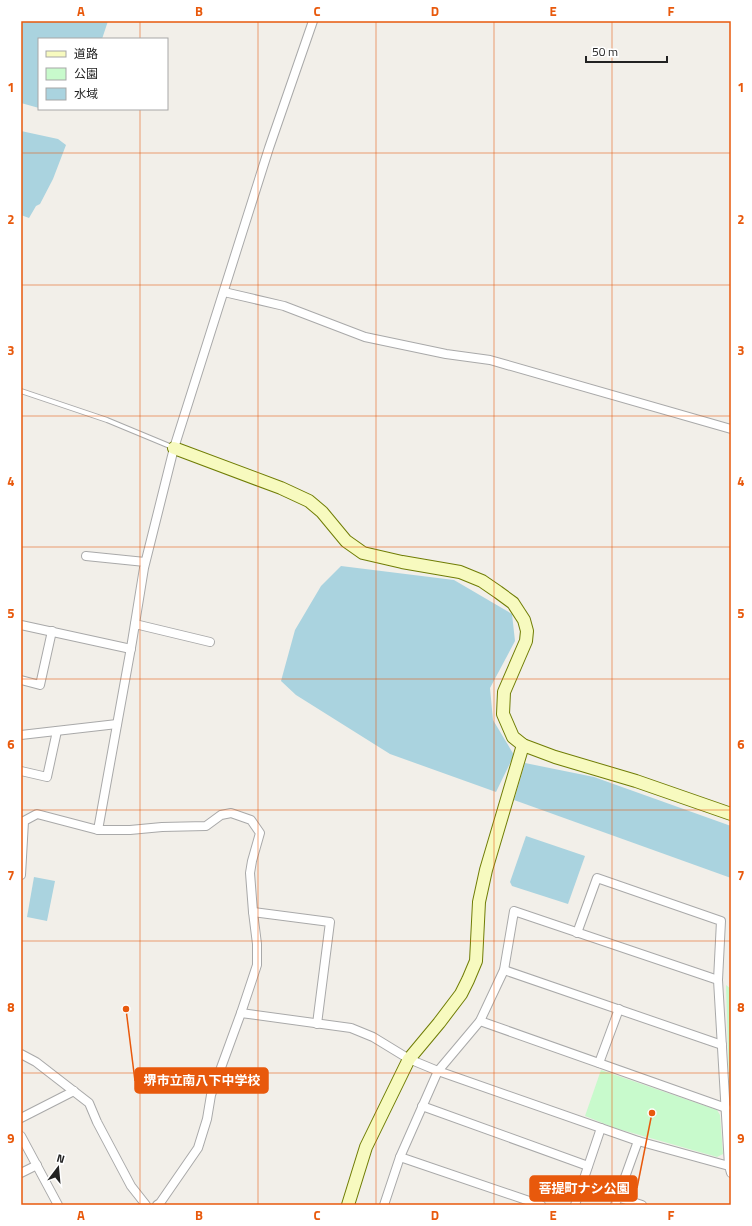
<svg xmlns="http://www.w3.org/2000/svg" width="752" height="1226" font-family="'Titillium Web','Noto Sans JP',sans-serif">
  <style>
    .park { fill: #c8facc }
    .water { fill: #aad3df }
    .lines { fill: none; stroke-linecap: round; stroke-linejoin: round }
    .lane-casing { stroke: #a9a9a9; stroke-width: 6 }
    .street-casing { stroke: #a9a9a9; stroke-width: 10 }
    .secondary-casing { stroke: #707d05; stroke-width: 14 }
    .lane { stroke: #fff; stroke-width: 4 }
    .street { stroke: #fff; stroke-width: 8 }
    .secondary { stroke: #f7fabf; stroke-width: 12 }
    .grid { fill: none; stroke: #e8590c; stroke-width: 1; stroke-opacity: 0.55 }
    .leader { fill: none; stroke: #e8590c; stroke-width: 1.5 }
    .callout-dot { fill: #e8590c; stroke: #fff; stroke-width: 1.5 }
    .callout { fill: #e8590c; stroke: #e8590c; stroke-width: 1.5 }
    .callout-label { font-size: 13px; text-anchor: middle; font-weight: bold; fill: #fff }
    .neatline { fill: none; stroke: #e8590c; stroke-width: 1.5 }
    .grid-label { font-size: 13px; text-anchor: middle; font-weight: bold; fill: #e8590c }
  </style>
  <rect width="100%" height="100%" fill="#f2efe9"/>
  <g class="park">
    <path d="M 726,985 L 731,989 L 731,1121 L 730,1114 Z"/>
    <path d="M 601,1070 L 717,1110 L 720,1115 L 723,1154 L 717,1157 L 615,1128 L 585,1116 Z"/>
  </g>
  <g class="water">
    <path d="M 21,21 L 108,21 L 102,39 L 39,39 L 39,108 L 21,103 Z"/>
    <path d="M 21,131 L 58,139 L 66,145 L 53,179 L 40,204 L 36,206 L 29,218 L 21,215 L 22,205 L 21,197 Z"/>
    <path d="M 341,566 L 454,580 L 512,614 L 515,641 L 490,688 L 493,720 L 514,755 L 496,792 L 390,754 L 296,695 L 281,681 L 295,630 L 321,586 Z"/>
    <path d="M 525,763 L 594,777 L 731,826 L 731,878 L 514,800 Z"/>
    <path d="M 526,836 L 585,856 L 568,904 L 512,886 L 510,882 Z"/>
    <path d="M 34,877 L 55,881 L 47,921 L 27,917 Z"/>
  </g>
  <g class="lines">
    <g class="lane-casing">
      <path id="lane" d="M 21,391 L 107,420 L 172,447"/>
    </g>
    <g class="street-casing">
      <g id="street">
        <path d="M 224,292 L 284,306 L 365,337 L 446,354 L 490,360 L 731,429"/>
        <path d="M 86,556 L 145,562"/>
        <path d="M 135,624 L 210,642"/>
        <path d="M 21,625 L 131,649"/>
        <path d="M 21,680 L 40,685 L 52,631"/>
        <path d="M 21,735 L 117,724"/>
        <path d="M 21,771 L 47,777 L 57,731"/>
        <path d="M 98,830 L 130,830 L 162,827 L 206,826 L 221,815 L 231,813 L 251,820 L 260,833 L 252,861 L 250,873 L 253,912 L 257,944 L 257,965 L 241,1013 L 211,1095 L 207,1119 L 198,1148 L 160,1203 L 157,1205"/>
        <path d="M 21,875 L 24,821 L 37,814 L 98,830 L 132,642 L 144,568 L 174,448 L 269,148 L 313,21"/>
        <path d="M 253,912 L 330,922 L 317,1024"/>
        <path d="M 577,933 L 597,878 L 721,921 L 718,980"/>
        <path d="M 504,970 L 722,1045"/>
        <path d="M 241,1013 L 351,1028 L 373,1037 L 409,1059 L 438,1071 L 638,1141 L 729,1166 L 731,1173"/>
        <path d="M 480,1021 L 726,1108"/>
        <path d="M 21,1054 L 36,1062 L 89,1103 L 97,1122 L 131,1186 L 146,1205"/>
        <path d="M 599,1063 L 619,1009"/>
        <path d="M 422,1106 L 588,1166"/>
        <path d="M 21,1118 L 74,1091"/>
        <path d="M 21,1136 L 58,1205"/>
        <path d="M 400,1157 L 541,1205"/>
        <path d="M 21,1173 L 37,1165"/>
        <path d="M 617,1197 L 642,1205"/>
        <path d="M 384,1205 L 400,1157 L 438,1071 L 480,1021 L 504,970 L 514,911 L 718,980 L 729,1166"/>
        <path d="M 575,1205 L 601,1128"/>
        <path d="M 615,1205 L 638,1141"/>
      </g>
    </g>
    <g class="secondary-casing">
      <g id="secondary">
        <path d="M 174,448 L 281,488 L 309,501 L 322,512 L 346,541 L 363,553 L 402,562 L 460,572 L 482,581 L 498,592 L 513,603 L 524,620 L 527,631 L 526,641 L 504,692 L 503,714 L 513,737 L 523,745 L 555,757 L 636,781 L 731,814"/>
        <path d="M 348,1205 L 366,1147 L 409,1059 L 439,1023 L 461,994 L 468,980 L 476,961 L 479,902 L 486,870 L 523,745"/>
      </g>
    </g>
    <use href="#lane" class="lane"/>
    <use href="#street" class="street"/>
    <use href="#secondary" class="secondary"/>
  </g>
  <path class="grid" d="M 140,21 L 140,39M 258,21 L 258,1205M 376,21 L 376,1205M 494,21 L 494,1205M 612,21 L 612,1205M 140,109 L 140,1205M 21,153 L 731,153M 21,285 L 731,285M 21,416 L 731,416M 21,547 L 731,547M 21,679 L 731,679M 21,810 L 731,810M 21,941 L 731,941M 21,1073 L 731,1073"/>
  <path class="leader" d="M126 1009L135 1081M652 1113L637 1188"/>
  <g class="callout-dot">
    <circle cx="126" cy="1009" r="4"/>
    <circle cx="652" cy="1113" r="4"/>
  </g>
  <g class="callout">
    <rect x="135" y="1068" width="133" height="25" rx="4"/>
    <rect x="530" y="1176" width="107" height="25" rx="4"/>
  </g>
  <g class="callout-label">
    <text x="202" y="1085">堺市立南八下中学校</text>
    <text x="584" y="1193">菩提町ナシ公園</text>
  </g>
  <rect width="752" height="1226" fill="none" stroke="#ffffff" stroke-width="44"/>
  <rect x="38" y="38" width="130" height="72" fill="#ffffff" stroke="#a7a7a7"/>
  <rect x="46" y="51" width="20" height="6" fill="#f7fabf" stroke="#a7a7a7"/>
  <text x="74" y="58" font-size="12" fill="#222222">道路</text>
  <rect x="46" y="68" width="20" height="12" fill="#c8facc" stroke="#a7a7a7"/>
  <text x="74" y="78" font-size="12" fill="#222222">公園</text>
  <rect x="46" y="88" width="20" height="12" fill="#aad3df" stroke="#a7a7a7"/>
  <text x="74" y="98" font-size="12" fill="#222222">水域</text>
  <g transform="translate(58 1168) rotate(16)" stroke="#ffffff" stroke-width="3" paint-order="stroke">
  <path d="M0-3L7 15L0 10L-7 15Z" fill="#222222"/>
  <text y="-6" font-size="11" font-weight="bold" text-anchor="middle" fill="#222222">N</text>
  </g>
  <path d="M586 56v6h81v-6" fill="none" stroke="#222222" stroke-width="2"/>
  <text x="592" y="56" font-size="12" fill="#222222" stroke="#ffffff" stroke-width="3" paint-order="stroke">50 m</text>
  <rect x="22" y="22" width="708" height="1182" class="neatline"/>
  <g class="grid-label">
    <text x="81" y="16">A</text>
    <text x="199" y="16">B</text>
    <text x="317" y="16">C</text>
    <text x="435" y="16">D</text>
    <text x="553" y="16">E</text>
    <text x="671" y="16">F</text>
    <text x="11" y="92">1</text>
    <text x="741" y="92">1</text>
    <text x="11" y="224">2</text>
    <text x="741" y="224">2</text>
    <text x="11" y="355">3</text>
    <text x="741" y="355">3</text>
    <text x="11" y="486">4</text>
    <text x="741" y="486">4</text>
    <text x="11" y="618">5</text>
    <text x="741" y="618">5</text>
    <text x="11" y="749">6</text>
    <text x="741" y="749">6</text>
    <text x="11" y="880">7</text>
    <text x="741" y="880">7</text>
    <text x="11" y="1012">8</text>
    <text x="741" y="1012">8</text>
    <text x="11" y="1143">9</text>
    <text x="741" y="1143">9</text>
    <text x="81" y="1220">A</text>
    <text x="199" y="1220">B</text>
    <text x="317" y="1220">C</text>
    <text x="435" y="1220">D</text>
    <text x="553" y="1220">E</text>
    <text x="671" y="1220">F</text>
  </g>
</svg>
